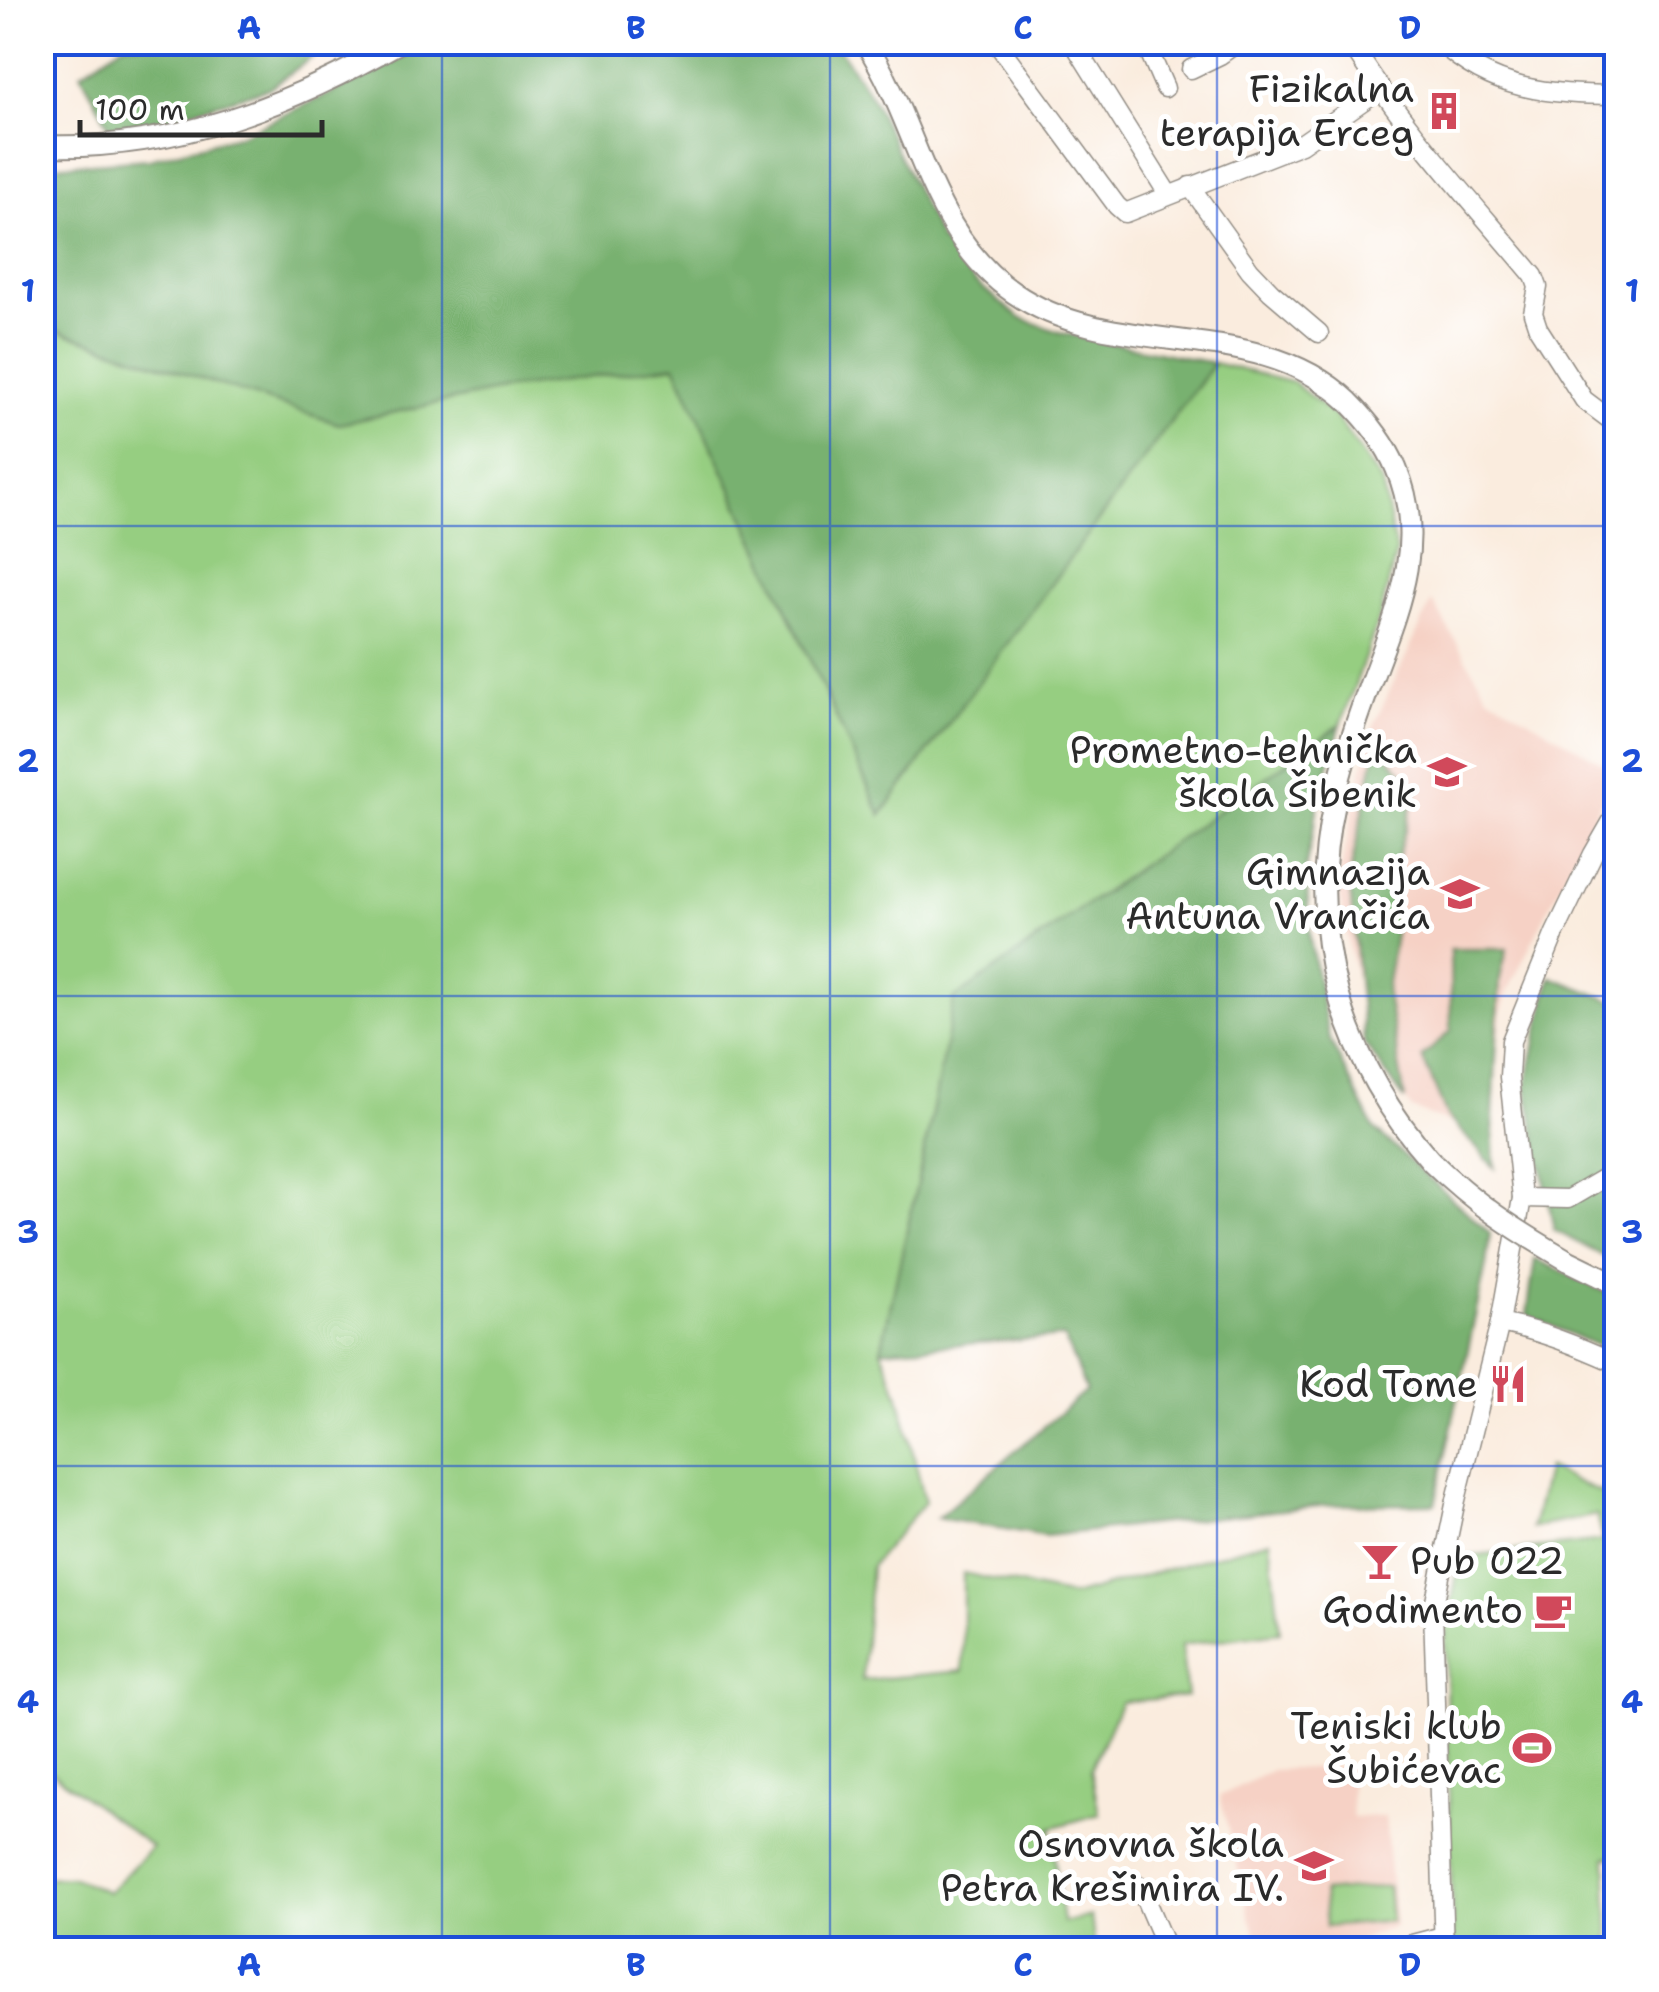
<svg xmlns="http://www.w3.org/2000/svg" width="1659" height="1992" font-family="'Shantell Sans',sans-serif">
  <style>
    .built { fill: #f6d1c5 }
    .green { fill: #96ce81; stroke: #607c56; stroke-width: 2.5 }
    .forest { fill: #78b16f; stroke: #526e4d; stroke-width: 2.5 }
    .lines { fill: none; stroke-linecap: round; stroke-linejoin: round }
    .minor-casing { stroke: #928c84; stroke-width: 21 }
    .major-casing { stroke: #928c84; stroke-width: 24 }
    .minor { stroke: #fff; stroke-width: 18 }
    .major { stroke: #fff; stroke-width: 20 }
    .major-bridge-casing { stroke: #928c84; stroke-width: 24; stroke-linecap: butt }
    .major-bridge { stroke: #fff; stroke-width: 20 }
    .grid { fill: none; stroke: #1d4ed8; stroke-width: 2.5; stroke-opacity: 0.55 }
    .labels { text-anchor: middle; stroke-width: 10; stroke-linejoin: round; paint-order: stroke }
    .poi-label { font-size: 38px; fill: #2b2b2b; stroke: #fff; text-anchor: end }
    .neatline { fill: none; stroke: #1d4ed8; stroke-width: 4 }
    .grid-label { font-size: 32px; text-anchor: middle; font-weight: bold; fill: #1d4ed8 }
  </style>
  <rect width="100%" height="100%" fill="#fff"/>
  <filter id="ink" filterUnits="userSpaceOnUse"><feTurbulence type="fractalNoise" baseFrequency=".01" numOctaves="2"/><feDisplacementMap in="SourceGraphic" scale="20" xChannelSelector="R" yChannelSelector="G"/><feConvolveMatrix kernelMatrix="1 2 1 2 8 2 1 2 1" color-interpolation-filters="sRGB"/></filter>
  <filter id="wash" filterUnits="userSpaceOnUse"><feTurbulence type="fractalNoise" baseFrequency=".0048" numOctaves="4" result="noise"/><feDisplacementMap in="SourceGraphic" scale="40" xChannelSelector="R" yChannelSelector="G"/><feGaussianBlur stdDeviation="2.25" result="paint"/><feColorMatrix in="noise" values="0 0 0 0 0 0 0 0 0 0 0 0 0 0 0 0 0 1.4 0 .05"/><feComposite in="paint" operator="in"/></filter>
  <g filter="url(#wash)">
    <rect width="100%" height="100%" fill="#faecde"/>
    <g class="built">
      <path d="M 1432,601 L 1488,695 L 1616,771 L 1509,989 L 1502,1010 L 1488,1136 L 1411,1109 L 1373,1041 L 1349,948 L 1338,886 L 1359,784 L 1374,724 Z"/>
      <path d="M 1350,1766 L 1352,1817 L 1385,1816 L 1395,1926 L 1336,1949 L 1262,1949 L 1249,1915 L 1220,1796 L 1272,1770 Z"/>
    </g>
    <g class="green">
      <path d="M 43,326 L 339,424 L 500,390 L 675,365 L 881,815 L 1214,363 L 1294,383 L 1336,417 L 1382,483 L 1396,553 L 1381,613 L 1341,724 L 955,999 L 929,1129 L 881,1350 L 898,1392 L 925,1502 L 871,1566 L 862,1680 L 963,1671 L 963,1573 L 1072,1596 L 1270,1540 L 1280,1632 L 1181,1645 L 1187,1696 L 1121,1702 L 1091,1769 L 1099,1814 L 1051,1828 L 1063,1923 L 1091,1916 L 1095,1949 L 43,1949 L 43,1878 L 71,1877 L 108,1892 L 152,1847 L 43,1766 Z"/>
      <path d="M 1547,1467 L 1577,1483 L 1616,1498 L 1616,1856 L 1606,1857 L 1610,1949 L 1453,1950 L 1445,1639 L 1460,1557 L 1603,1541 L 1597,1515 L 1532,1528 Z"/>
      <path d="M 1388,1886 L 1391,1921 L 1326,1927 L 1323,1892 Z"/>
    </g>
    <g class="forest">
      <path d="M 125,43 L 282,43 L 314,56 L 269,88 L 169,118 L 110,129 L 81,73 Z"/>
      <path d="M 835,43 L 871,96 L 940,240 L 976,283 L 1020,318 L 1062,333 L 1214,363 L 881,815 L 675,365 L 500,390 L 339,424 L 43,326 L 43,163 L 65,165 L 149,159 L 240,135 L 364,78 L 428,43 Z"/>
      <path d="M 1341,724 L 1320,797 L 1306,865 L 1310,940 L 1329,1038 L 1374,1129 L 1490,1233 L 1486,1265 L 1435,1504 L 1328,1505 L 1046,1536 L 937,1518 L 1086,1391 L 1064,1337 L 881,1350 L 929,1129 L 954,999 Z"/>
      <path d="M 1377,745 L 1417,787 L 1390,884 L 1395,935 L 1386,989 L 1405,1100 L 1364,1043 L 1349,878 Z"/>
      <path d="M 1450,949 L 1507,949 L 1500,978 L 1493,1116 L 1495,1168 L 1447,1116 L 1422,1057 L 1451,1031 Z"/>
      <path d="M 1551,977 L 1616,1002 L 1616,1263 L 1554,1230 L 1526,1086 Z"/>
      <path d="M 1535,1259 L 1616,1297 L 1616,1354 L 1527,1315 Z"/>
    </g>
  </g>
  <g filter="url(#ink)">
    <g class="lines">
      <g class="minor-casing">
        <g id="minor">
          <path d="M 996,42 L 1117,206 L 1125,213 L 1301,144 L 1380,89"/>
          <path d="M 1073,42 L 1168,194"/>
          <path d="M 1145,42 L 1165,88"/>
          <path d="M 1350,42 C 1402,127 1471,200 1534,276 L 1538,287 L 1533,313 L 1538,328 L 1584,400 L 1616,424"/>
          <path d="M 1440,42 C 1492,91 1548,94 1616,95"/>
          <path d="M 1191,69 L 1220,55 L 1238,42"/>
          <path d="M 1190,186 L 1250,270 L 1271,292 L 1319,333"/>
          <path d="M 1522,1198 L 1568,1199 L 1616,1171"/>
          <path d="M 1500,1323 C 1541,1331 1578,1346 1616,1363"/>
          <path d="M 1139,1885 L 1167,1950"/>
          <path d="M 1389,1950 L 1443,1936"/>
          <path d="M 1444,1950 L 1433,1610 L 1456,1500 L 1500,1323 L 1522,1198 L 1509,1077 L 1511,1041 L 1555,933 L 1593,854 L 1616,814"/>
        </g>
      </g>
      <g class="major-casing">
        <g id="major">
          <path d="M 865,42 C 919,124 929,235 1014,293 C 1114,362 1256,315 1348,401 C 1368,421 1385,442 1396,468 C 1429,544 1395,616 1369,687 C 1355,726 1342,763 1334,803 C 1305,936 1342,1060 1431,1161"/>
          <path d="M 42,146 C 173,151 288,106 400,42"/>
          <path d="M 1567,1260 L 1616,1284"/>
        </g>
      </g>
      <use href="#minor" class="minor"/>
      <use href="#major" class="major"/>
      <g class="major-bridge-casing">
        <path id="major-bridge" d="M 1431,1161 C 1475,1204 1514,1229 1567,1260"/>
      </g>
      <use href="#major-bridge" class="major-bridge"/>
    </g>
  </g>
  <path class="grid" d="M 442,42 L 442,1950M 830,42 L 830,1950M 1217,42 L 1217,1950M 42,526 L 1616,526M 42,996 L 1616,996M 42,1466 L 1616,1466"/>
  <defs>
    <g id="building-bare" transform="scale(3)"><path d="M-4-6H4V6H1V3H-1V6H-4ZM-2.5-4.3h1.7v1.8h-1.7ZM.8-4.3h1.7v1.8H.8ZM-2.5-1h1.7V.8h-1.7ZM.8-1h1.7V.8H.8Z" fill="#d1495b" stroke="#fff" stroke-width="2.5" paint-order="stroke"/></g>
    <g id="school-bare" transform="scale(3)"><path d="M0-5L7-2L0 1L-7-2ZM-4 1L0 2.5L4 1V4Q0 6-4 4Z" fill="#d1495b" stroke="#fff" stroke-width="2.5" paint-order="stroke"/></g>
    <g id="restaurant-bare" transform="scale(3)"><path d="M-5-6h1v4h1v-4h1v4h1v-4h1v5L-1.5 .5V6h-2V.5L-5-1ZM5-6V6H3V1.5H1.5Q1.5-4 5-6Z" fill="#d1495b" stroke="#fff" stroke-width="2.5" paint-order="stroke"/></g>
    <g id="bar-bare" transform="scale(3)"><path d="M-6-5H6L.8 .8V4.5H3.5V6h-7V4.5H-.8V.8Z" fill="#d1495b" stroke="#fff" stroke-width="2.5" paint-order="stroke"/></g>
    <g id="cafe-bare" transform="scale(3)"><path d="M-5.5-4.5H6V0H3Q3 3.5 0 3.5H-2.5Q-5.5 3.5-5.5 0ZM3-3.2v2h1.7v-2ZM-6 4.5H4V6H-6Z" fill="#d1495b" stroke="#fff" stroke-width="2.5" paint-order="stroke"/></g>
    <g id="stadium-bare" transform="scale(3)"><path d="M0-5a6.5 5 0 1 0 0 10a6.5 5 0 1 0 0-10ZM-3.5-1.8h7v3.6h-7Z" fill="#d1495b" stroke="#fff" stroke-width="2.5" paint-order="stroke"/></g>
  </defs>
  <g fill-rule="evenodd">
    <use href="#building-bare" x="1444" y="111"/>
    <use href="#school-bare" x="1447" y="772"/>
    <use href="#school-bare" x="1460" y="894"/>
    <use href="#restaurant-bare" x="1508" y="1384"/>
    <use href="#bar-bare" x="1380" y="1561"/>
    <use href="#cafe-bare" x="1553" y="1610"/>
    <use href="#stadium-bare" x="1532" y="1748"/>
    <use href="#school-bare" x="1314" y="1866"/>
  </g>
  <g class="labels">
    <g class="poi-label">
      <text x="1414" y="102">Fizikalna<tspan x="1414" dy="44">terapija Erceg</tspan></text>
      <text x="1417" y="763">Prometno-tehnička<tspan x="1417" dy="44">škola Šibenik</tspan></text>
      <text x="1430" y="885">Gimnazija<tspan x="1430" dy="44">Antuna Vrančića</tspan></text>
      <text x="1478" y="1397">Kod Tome</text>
      <text x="1410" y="1574" text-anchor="start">Pub 022</text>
      <text x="1523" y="1623">Godimento</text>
      <text x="1502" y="1739">Teniski klub<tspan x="1502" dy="44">Šubićevac</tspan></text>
      <text x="1284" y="1857">Osnovna škola<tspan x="1284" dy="44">Petra Krešimira IV.</tspan></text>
    </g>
  </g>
  <rect width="1659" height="1992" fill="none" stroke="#fff" stroke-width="110"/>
  <path d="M80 120v15h242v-15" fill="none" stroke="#2b2b2b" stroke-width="5"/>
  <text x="95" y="120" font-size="30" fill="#2b2b2b" stroke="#ffffff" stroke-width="8" paint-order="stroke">100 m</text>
  <rect x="55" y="55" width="1549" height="1882" class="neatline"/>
  <g class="grid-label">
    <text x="249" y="39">A</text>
    <text x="636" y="39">B</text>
    <text x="1023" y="39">C</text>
    <text x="1410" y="39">D</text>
    <text x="28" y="302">1</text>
    <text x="1632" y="302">1</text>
    <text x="28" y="772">2</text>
    <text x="1632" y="772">2</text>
    <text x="28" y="1243">3</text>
    <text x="1632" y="1243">3</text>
    <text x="28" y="1713">4</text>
    <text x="1632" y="1713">4</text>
    <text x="249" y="1976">A</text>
    <text x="636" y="1976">B</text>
    <text x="1023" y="1976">C</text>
    <text x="1410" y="1976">D</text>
  </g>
</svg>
